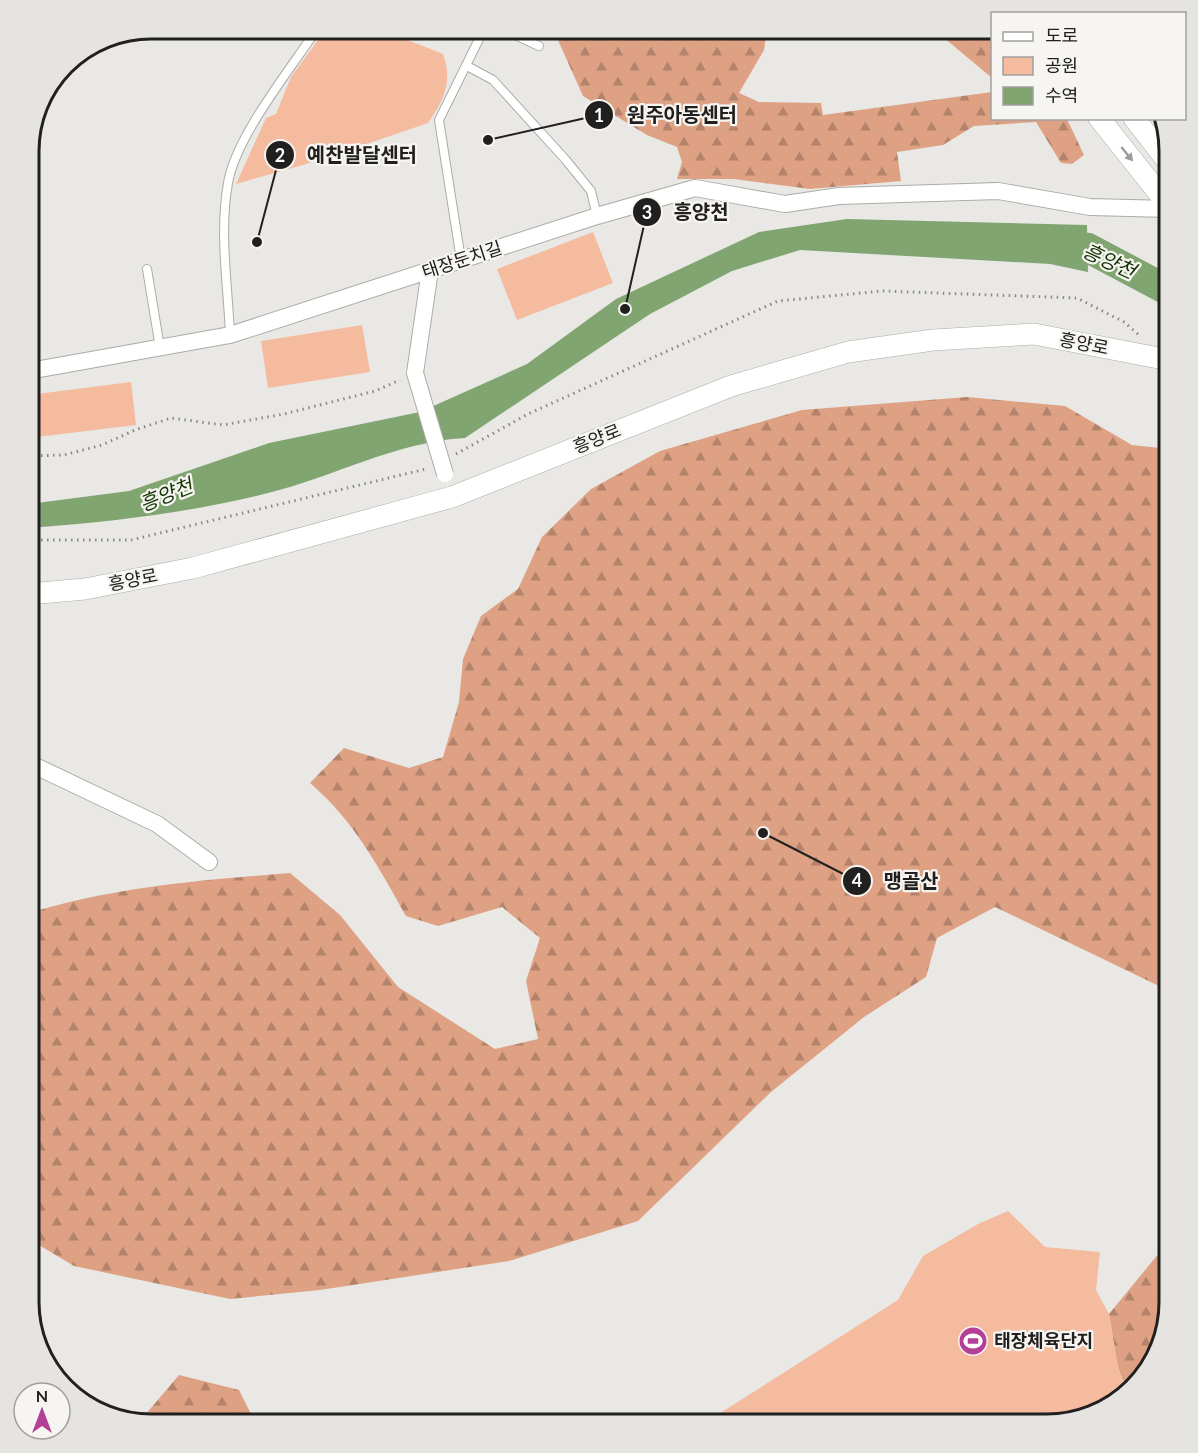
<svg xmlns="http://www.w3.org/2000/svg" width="1198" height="1453" font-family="Lato,'Noto Sans KR',sans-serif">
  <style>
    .forest { fill: url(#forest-firs) }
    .green { fill: #f5bb9f }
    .water { fill: #81a571 }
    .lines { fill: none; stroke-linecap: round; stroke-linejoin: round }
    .river { stroke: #81a571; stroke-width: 30 }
    .service-casing { stroke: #ababa8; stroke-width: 10 }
    .minor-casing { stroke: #ababa8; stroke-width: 18 }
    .tertiary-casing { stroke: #ababa8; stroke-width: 22 }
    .path { stroke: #8a8987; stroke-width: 3; stroke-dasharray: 1.5 4.5; stroke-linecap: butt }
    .service { stroke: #fff; stroke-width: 8 }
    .minor { stroke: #fff; stroke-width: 16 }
    .tertiary { stroke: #fff; stroke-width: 21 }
    .minor-bridge-casing { stroke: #ababa8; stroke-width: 18; stroke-linecap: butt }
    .minor-bridge { stroke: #fff; stroke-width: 16 }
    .oneway { fill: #9b9b9a }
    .labels { text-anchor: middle; stroke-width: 4.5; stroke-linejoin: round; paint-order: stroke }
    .street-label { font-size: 18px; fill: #21201f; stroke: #f6f5f2 }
    .poi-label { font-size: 18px; font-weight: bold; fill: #21201f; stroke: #f6f5f2; text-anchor: start }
    .water-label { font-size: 20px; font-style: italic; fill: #123400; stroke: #f6f5f2 }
    .rim { fill: none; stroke: #21201f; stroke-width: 3 }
    .leader { fill: none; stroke: #21201f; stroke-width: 2 }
    .callout-dot { fill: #21201f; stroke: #f6f5f2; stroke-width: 2 }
    .mark-label { font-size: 18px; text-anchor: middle; font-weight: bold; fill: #fff }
    .callout-label { font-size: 20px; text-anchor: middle; font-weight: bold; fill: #21201f; stroke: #f6f5f2; stroke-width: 4.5; stroke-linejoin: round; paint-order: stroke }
  </style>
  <defs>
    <pattern id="forest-firs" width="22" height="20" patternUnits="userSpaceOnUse" patternTransform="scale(1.5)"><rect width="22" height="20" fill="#dea183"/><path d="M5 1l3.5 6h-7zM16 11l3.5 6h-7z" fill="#b4836b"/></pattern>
  </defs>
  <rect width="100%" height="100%" fill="#e9e8e5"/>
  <g class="forest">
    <path d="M 553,29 L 767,29 L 764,50 L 739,93 L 759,102 L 821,103 L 823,115 L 992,92 L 992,118 L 1067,119 L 1084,155 L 1072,164 L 1061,163 L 1036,122 L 974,126 L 943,145 L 897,152 L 901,181 L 810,189 L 734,179 L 677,179 L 682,162 L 677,147 L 647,135 L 583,96 Z"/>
    <path d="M 936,29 L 992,29 L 992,78 L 937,32 Z"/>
    <path d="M 967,397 L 1065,406 L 1132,445 L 1169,449 L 1169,1024 L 1161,987 L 995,907 L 937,938 L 926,977 L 864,1017 L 771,1092 L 638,1221 L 509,1261 L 320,1290 L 230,1299 L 74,1266 L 29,1239 L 29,913 C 114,887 201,880 290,873 L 340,915 L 398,987 L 495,1049 L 538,1039 L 526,981 L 540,938 L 502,907 L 438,926 L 406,916 C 378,866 354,821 310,783 L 344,748 L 409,768 L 443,757 L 459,702 L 463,659 L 481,616 L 518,589 L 542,537 L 591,489 L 660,451 L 802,410 Z"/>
    <path d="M 1169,1241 L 1169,1302 L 1157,1356 L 1127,1390 L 1118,1368 L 1109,1314 Z"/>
    <path d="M 179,1375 L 239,1390 L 256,1424 L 151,1424 L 139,1422 Z"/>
  </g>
  <g class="green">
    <path d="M 326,29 L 380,29 L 443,54 C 453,81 444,100 428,123 L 320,160 L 236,184 L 266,118 L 276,114 L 291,77 Z"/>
    <path d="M 593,232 L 613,283 L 517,320 L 497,269 Z"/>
    <path d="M 362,325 L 370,372 L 268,388 L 261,341 Z"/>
    <path d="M 131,382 L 136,425 L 29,438 L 29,395 Z"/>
    <path d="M 1008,1211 L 1045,1247 L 1100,1252 L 1096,1290 L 1109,1314 L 1118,1368 L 1127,1390 L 1115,1404 L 1047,1424 L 703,1424 L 898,1300 L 923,1256 L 978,1224 Z"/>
  </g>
  <path class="water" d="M 847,219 L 1087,225 L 1088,272 L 1050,264 L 800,250 L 732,271 L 650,314 L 465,438 C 395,442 334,477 268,493 C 189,513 110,522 29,528 L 29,504 L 129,491 L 269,443 L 420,412 L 527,364 L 616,299 L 759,232 Z"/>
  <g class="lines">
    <path class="river" d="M 1049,243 L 1088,248 L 1169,291"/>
    <g class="service-casing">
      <g id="service">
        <path d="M 502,29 L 539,46"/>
        <path d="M 467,66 L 493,80 L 565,159 L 591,191 L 597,216"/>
        <path d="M 461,260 L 439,120 L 484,29"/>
        <path d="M 147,269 L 160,348"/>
        <path d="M 230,335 C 228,285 219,233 228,183 C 236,136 290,70 317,29"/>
      </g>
    </g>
    <g class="minor-casing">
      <g id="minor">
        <path d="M 29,371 L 230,335 L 597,216 L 695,188 L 785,204 L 839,196 L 998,191 L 1090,207 L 1169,209"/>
        <path d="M 415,373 L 430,270"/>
        <path d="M 29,763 L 157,824 L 209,862"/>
      </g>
    </g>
    <g class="tertiary-casing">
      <g id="tertiary">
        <path d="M 1099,118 L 1169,206"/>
        <path d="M 1134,118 L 1169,163"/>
        <path d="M 29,594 L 85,589 L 193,568 L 452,497 L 731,386 L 848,352 L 933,340 L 1034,334 L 1169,360"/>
      </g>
    </g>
    <g class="path">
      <path d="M 456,454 L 528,414 L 778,301 L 882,291 L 1077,298 L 1124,322 L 1139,335"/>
      <path d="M 29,456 L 64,455 L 102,445 L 135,430 L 171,418 L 223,425 L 284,414 L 375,391 L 400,380"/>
      <path d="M 29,540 L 131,540 L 426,469"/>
    </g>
    <use href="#service" class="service"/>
    <use href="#minor" class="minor"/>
    <use href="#tertiary" class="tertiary"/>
    <g class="minor-bridge-casing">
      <path id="minor-bridge" d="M 415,373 L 445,474"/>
    </g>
    <use href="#minor-bridge" class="minor-bridge"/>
  </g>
  <defs><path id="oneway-solid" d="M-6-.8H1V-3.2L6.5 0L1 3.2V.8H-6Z" transform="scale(1.5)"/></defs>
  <use class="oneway" href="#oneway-solid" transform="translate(1127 154) rotate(51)"/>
  <defs>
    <g id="stadium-disc" transform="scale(1.5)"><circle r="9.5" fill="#b43f96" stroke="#f6f5f2"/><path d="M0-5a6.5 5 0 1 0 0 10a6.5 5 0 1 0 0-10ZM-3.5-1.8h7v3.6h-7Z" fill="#fff"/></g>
  </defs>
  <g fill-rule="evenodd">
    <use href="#stadium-disc" x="973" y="1341"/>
  </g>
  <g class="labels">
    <g class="street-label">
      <text transform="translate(462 260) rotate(-18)" y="6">태장둔치길</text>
      <text transform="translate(1084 344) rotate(11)" y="6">흥양로</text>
      <text transform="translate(597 439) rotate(-22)" y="6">흥양로</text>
      <text transform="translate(133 580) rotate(-11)" y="6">흥양로</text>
    </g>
    <g class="poi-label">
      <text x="994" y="1347">태장체육단지</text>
    </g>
    <g class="water-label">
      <text transform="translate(1109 261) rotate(25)" y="7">흥양천</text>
      <text transform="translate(166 495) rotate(-22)" y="7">흥양천</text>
    </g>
  </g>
  <path d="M0 0H1198V1453H0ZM151 39H1047A112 112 0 0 1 1159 151V1302A112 112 0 0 1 1047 1414H151A112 112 0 0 1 39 1302V151A112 112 0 0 1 151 39Z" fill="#e5e4e1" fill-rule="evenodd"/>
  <path class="rim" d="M151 39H1047A112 112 0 0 1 1159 151V1302A112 112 0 0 1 1047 1414H151A112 112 0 0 1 39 1302V151A112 112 0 0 1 151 39Z"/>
  <path class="leader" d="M488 140L599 115M257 242L280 155M625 309L647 212M763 833L857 881"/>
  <g class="callout-dot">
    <circle cx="488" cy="140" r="6"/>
    <circle cx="257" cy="242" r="6"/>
    <circle cx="625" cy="309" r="6"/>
    <circle cx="763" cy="833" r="6"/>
    <circle cx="599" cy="115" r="15"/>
    <circle cx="280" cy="155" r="15"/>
    <circle cx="647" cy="212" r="15"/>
    <circle cx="857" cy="881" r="15"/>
  </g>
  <g class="mark-label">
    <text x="599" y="122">1</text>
    <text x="280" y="162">2</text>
    <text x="647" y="219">3</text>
    <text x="857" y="887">4</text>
  </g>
  <g class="callout-label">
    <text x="682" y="122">원주아동센터</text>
    <text x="362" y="162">예찬발달센터</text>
    <text x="701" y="219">흥양천</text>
    <text x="911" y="888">맹골산</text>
  </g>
  <rect x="991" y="12" width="195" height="108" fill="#f6f5f2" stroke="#a1a09e" stroke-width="1.5"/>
  <rect x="1003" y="32" width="30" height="9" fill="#ffffff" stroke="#a1a09e" stroke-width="1.5"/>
  <text x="1045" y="42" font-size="18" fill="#21201f">도로</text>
  <rect x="1003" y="57" width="30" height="18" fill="#f5bb9f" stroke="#a1a09e" stroke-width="1.5"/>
  <text x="1045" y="72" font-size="18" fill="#21201f">공원</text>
  <rect x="1003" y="87" width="30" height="18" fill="#81a571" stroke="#a1a09e" stroke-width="1.5"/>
  <text x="1045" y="102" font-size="18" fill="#21201f">수역</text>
  <g transform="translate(42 1411)"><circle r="28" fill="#f6f5f2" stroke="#a1a09e" stroke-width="1.5"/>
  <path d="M0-4.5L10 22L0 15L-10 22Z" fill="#b43f96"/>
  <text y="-9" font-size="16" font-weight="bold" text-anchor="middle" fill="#21201f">N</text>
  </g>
</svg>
